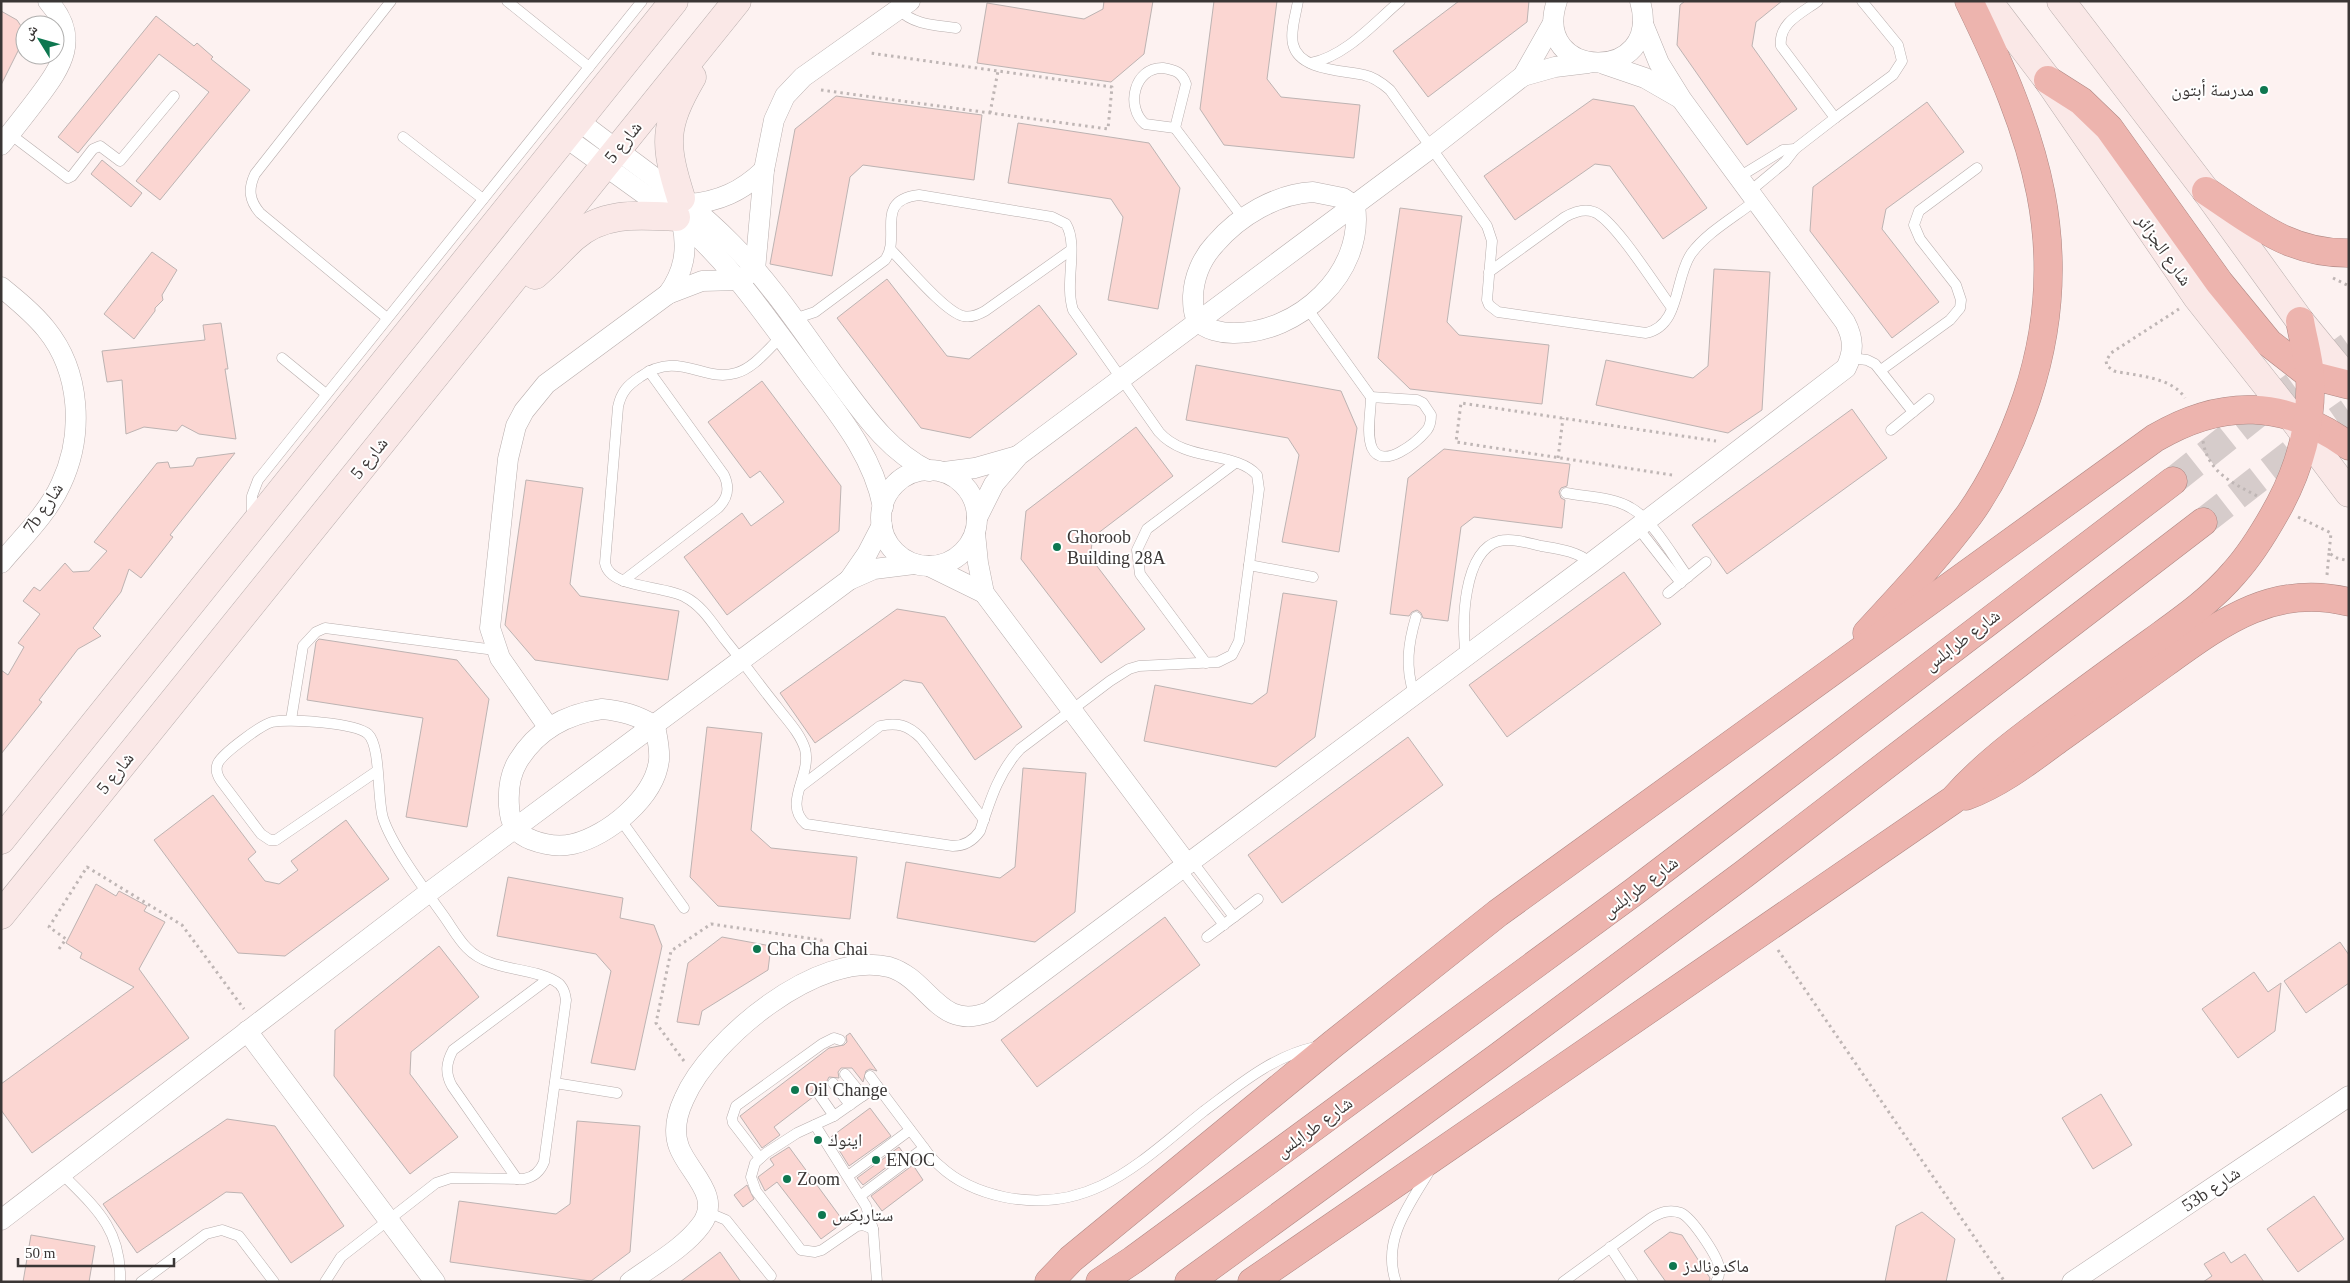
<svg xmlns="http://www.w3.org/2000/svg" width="2350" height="1283" font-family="'Times New Roman','Noto Naskh Arabic',serif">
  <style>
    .building { fill: #fbd6d2; stroke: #bdb3b2 }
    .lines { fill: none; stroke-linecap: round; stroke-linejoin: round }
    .highway-tunnel { stroke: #d6cccb; stroke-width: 28; stroke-dasharray: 28 14; stroke-linecap: butt }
    .lane-casing { stroke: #b8aead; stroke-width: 11 }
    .street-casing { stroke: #b8aead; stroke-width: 21 }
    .secondary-casing { stroke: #b8aead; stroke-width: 29 }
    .highway-casing { stroke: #ae8884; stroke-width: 29 }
    .path { stroke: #bfb6b5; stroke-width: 3; stroke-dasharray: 2.5 4; stroke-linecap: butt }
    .lane { stroke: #fff; stroke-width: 10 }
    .street { stroke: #fff; stroke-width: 20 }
    .secondary { stroke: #fae8e7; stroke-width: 28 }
    .highway { stroke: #edb4ae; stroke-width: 28 }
    .poi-dot { fill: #0e7750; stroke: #fff; stroke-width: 2 }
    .labels { text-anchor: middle; stroke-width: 4; stroke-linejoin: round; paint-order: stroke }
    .poi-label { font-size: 18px; fill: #3a3635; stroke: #fff; text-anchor: start }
    .street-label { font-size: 18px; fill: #3a3635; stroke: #fff }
  </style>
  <rect width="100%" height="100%" fill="#fdf2f1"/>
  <g class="building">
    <path d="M 1104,1 L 1153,1 L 1144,54 L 1111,82 L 977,63 L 987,3 L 1084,19 L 1103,9 Z"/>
    <path d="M 1214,1 L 1277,1 L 1267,79 L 1281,97 L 1360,105 L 1354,158 L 1224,145 L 1200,109 Z"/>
    <path d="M 1459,1 L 1529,1 L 1527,22 L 1428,97 L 1393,51 Z"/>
    <path d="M 1685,1 L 1782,1 L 1756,22 L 1752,46 L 1797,109 L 1747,145 L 1677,45 L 1680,5 Z"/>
    <path d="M 1,11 L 17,20 L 23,29 L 19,49 L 1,85 Z"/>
    <path d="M 156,16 L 194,46 L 197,43 L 213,57 L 211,59 L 250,90 L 160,200 L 136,181 L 209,92 L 159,54 L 78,153 L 58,137 Z"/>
    <path d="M 836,96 L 982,115 L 974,180 L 863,165 L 850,177 L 832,276 L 770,264 L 795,129 Z"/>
    <path d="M 1593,99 L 1634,106 L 1707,208 L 1663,239 L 1610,166 L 1595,164 L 1515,220 L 1484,176 Z"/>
    <path d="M 1927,102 L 1964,152 L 1886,209 L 1882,229 L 1939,302 L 1892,338 L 1810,231 L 1813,187 Z"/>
    <path d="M 1018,123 L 1149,143 L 1180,188 L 1158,309 L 1108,300 L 1123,217 L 1111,199 L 1008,183 Z"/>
    <path d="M 102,160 L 142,193 L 131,207 L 91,174 Z"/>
    <path d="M 1400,208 L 1462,216 L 1447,322 L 1459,335 L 1549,345 L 1542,404 L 1410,389 L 1378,358 Z"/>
    <path d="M 152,252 L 177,270 L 162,295 L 163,300 L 155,308 L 155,311 L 134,339 L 104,314 Z"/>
    <path d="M 1714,269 L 1770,272 L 1762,410 L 1728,433 L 1596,405 L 1606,360 L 1693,378 L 1708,366 Z"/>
    <path d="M 887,279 L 947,356 L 969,359 L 1039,305 L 1077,354 L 970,438 L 921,428 L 837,318 Z"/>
    <path d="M 221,323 L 228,369 L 225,369 L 236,439 L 199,434 L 182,425 L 177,431 L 144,427 L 126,434 L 122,380 L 107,382 L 102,351 L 205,340 L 203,325 Z"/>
    <path d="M 1196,365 L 1341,391 L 1357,428 L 1339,552 L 1282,542 L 1299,455 L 1288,438 L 1186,420 Z"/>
    <path d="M 762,381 L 841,486 L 839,531 L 727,615 L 684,557 L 742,513 L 751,526 L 784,502 L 760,471 L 750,478 L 708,422 Z"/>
    <path d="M 1852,409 L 1887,458 L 1727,574 L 1692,525 Z"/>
    <path d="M 1136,427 L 1173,476 L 1093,537 L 1090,557 L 1145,629 L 1101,663 L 1021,559 L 1026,511 Z"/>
    <path d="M 1444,449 L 1570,464 L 1567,486 L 1561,488 L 1559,492 L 1561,498 L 1565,500 L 1562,528 L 1474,517 L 1461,527 L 1448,621 L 1423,618 L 1421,613 L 1417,610 L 1412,612 L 1409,616 L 1390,614 L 1408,478 Z"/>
    <path d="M 235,453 L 170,535 L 173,537 L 141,578 L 129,569 L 121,592 L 93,628 L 101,636 L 78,649 L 39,700 L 42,702 L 1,754 L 1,670 L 8,675 L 24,647 L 18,643 L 40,614 L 23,601 L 34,587 L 40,591 L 65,563 L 73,572 L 89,571 L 107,551 L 94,542 L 157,463 L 168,462 L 170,468 L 193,466 L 197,458 Z"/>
    <path d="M 526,480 L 583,488 L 570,584 L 580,596 L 679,611 L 668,680 L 535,660 L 505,625 Z"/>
    <path d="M 1624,572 L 1661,624 L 1507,737 L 1469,685 Z"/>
    <path d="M 1283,593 L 1337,601 L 1315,737 L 1276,767 L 1144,741 L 1155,685 L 1252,704 L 1267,693 Z"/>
    <path d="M 897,609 L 945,617 L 1022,727 L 975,760 L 922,683 L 904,680 L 815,743 L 780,693 Z"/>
    <path d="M 319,639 L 457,660 L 489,699 L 467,827 L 406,817 L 423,718 L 307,700 L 316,642 Z"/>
    <path d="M 707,727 L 762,733 L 751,830 L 771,848 L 857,857 L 850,919 L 718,906 L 690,877 Z"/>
    <path d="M 1408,737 L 1443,785 L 1282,903 L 1248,855 Z"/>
    <path d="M 1023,768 L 1086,773 L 1075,912 L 1035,942 L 897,918 L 906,862 L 1000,878 L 1015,867 Z"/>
    <path d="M 213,795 L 256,852 L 248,859 L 265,881 L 279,884 L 298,870 L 291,861 L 346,820 L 389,879 L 285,956 L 238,953 L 154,840 Z"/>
    <path d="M 508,877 L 623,898 L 620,918 L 654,925 L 662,946 L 635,1070 L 591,1063 L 611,971 L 596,954 L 497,936 Z"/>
    <path d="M 96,884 L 116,896 L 119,891 L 147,906 L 144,911 L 165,922 L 139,969 L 189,1038 L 32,1153 L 1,1110 L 1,1084 L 134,987 L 80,958 L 82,953 L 66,943 Z"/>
    <path d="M 1165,917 L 1200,965 L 1037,1087 L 1001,1040 Z"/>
    <path d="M 722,937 L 771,946 L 768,970 L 702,1011 L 699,1025 L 677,1022 L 688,963 Z"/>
    <path d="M 2340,942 L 2349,955 L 2349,983 L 2306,1013 L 2284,981 Z"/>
    <path d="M 439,946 L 479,997 L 411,1052 L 410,1074 L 458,1137 L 410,1174 L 334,1076 L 335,1030 Z"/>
    <path d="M 2254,972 L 2268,992 L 2281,983 L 2275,1031 L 2238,1058 L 2202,1009 Z"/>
    <path d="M 850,1033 L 877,1071 L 870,1069 L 866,1071 L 863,1082 L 852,1068 L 841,1068 L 838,1072 L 839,1078 L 829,1077 L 827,1081 L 827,1087 L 824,1089 L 818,1086 L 814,1088 L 811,1093 L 813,1097 L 774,1127 L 780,1135 L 762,1148 L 740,1116 L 829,1048 L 844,1045 L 847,1042 L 846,1036 Z"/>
    <path d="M 2101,1094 L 2132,1145 L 2093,1169 L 2062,1118 Z"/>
    <path d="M 870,1108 L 891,1136 L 849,1166 L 831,1137 Z"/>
    <path d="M 227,1119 L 275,1126 L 344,1226 L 291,1263 L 242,1193 L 226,1192 L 137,1253 L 103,1204 Z"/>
    <path d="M 577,1121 L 640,1126 L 630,1252 L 591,1281 L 450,1262 L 459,1201 L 556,1214 L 570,1204 Z"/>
    <path d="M 789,1147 L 844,1222 L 821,1239 L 777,1182 L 765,1191 L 758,1177 L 774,1165 L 770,1159 Z"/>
    <path d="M 899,1147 L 904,1154 L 863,1185 L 857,1178 Z"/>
    <path d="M 913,1165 L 923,1180 L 882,1211 L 871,1196 Z"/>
    <path d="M 747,1185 L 754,1199 L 743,1207 L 734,1195 Z"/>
    <path d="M 2314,1196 L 2344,1239 L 2298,1272 L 2267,1229 Z"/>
    <path d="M 1922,1212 L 1955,1239 L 1946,1282 L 1885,1282 L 1896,1226 Z"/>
    <path d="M 1670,1232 L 1682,1235 L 1710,1278 L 1709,1282 L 1666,1282 L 1644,1251 Z"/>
    <path d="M 31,1235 L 95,1246 L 89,1282 L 23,1282 Z"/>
    <path d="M 720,1252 L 741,1282 L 680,1282 Z"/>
    <path d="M 2224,1252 L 2231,1263 L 2245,1254 L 2264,1282 L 2203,1282 L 2212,1276 L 2204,1264 Z"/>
  </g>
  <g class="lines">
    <g class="highway-tunnel">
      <path d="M 2173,481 L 2276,399 L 2349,346"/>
      <path d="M 2203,522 L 2302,445 L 2349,412"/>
    </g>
    <g class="lane-casing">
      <g id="lane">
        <path d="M 507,1 L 589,67"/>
        <path d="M 1298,1 C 1296,14 1290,31 1293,44 C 1299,71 1343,70 1364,75 C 1374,77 1382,83 1390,90 L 1487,226 L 1492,241 L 1487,300 L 1489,305 L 1498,312 L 1646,333 C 1681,325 1674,279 1691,254 C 1707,232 1735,217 1756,200"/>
        <path d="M 1818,1 C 1802,13 1778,23 1781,46 L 1835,118 L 1893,75 L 1902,61 L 1898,45 L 1862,1"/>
        <path d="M 898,9 C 914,25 934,25 956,28"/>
        <path d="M 1311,63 C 1346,56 1374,23 1400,1"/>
        <path d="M 1163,68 C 1175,70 1182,72 1186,84 L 1175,128 L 1145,124 C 1125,107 1134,67 1163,68 Z"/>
        <path d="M 1175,128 L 1243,218"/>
        <path d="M 10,134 L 68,178 L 72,176 L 93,149 L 100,146 L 120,161 L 174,96"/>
        <path d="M 403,137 L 483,199"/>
        <path d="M 1739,177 L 1783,150 L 1795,149"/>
        <path d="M 1749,192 L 1785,162 L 1795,149 L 1835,118"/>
        <path d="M 891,250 C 906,265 945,312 963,316 C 971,318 978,315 985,311 L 1071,250"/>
        <path d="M 1489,272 L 1565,217 C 1574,212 1584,208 1594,212 C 1614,219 1657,288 1672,308"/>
        <path d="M 1307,308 L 1371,397"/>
        <path d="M 387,318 L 260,213 C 249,200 248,189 255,174 L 391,1"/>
        <path d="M 781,337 C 768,349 754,368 736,373 C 703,383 679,349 640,377 C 628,385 621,392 618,407 L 605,563 C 610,589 664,585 685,597 C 703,606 714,626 726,641 C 744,663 760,686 778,708 C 787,720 800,733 805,749 C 812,776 782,803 806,824 L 953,846 C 965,846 973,841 980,831 C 990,801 998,773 1020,749 L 1110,681 L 1129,669 L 1139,666 L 1218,662 L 1232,655 L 1239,641 L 1259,489 L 1257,475 C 1236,451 1185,462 1159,432 L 1073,310 C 1064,282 1079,246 1066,224 L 1052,217 L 919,195 C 873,200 902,237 885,260 L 815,312 L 794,319"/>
        <path d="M 282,358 L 326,394"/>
        <path d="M 1851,358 L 1867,360 L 1875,364 L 1913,412"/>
        <path d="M 1881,370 L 1950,320 L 1960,308 L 1961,300 L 1956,285 L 1920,239 L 1914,225 L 1919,211 L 1977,168"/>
        <path d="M 1371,397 L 1417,400 L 1423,403 L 1431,415 C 1431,421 1430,426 1427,430 C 1417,442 1383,471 1372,448 C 1366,434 1371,411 1371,397 Z"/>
        <path d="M 1891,430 L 1929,399"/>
        <path d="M 1566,493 C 1587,497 1613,497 1631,508 C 1653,520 1673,557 1688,577"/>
        <path d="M 252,519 L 252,496 L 258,480 L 642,1"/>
        <path d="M 1638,528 L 1681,583"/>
        <path d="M 1249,565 L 1313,577"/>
        <path d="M 623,581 L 718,508 C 728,498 730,488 724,475 L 649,371"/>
        <path d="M 1668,593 L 1706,562"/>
        <path d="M 1466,655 C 1461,625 1463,551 1499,541 C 1513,538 1528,543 1541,546 C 1559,549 1577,551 1591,563"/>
        <path d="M 1206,663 L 1140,574 L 1137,550 L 1147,529 L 1235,463"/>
        <path d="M 1414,694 C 1405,667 1408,644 1416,617"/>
        <path d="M 291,720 L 303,646 L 316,632 L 325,628 L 495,650"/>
        <path d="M 800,787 L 880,726 C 897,722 908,725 921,738 L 984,820"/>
        <path d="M 620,819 L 684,908"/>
        <path d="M 1192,861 L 1234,917"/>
        <path d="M 1181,869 L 1224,925"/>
        <path d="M 1207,937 L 1258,899"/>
        <path d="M 845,1074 L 863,1096"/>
        <path d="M 870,1076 C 886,1098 902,1119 918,1140 C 925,1149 931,1159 940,1166 C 957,1182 981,1192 1004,1197 C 1092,1215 1141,1161 1204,1111 C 1239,1085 1271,1057 1315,1047"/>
        <path d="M 555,1083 L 617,1093"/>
        <path d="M 833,1083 L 850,1105"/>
        <path d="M 818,1093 L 834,1116"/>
        <path d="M 815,1125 L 866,1206 L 873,1229 L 877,1282"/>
        <path d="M 760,1158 L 733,1123 L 732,1118 L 736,1106 L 822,1044 L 834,1038 L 840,1040"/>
        <path d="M 61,1173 C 95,1207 122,1229 120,1282"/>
        <path d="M 848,1176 L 910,1130"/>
        <path d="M 517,1179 L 452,1086 C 445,1073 446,1063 453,1050 L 548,979"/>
        <path d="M 860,1196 L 924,1148"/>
        <path d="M 707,1212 L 726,1220 L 771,1276"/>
        <path d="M 873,1229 L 863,1225 L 857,1226 L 822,1250 L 815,1252 L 801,1250 L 756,1191 L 751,1177 L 755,1163 L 766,1153 L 797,1133 L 834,1116 L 877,1086"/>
        <path d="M 1610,1247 L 1633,1282"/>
        <path d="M 141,1282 L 206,1234 L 222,1230 L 239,1236 L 274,1282"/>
        <path d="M 325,1282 L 341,1257 L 436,1183 L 451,1178 L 524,1179 C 534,1177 540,1172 544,1162 L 566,1000 C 565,992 563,985 555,981 C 529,966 490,972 467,948 C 458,939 451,926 443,915 C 425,890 392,846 383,818 C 377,799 381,746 368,734 C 356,723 287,718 272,722 C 261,725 223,753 218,763 C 215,769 217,775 221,781 L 261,834 L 270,840 L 276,840 L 377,771"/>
        <path d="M 1396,1282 C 1381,1240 1410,1204 1430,1170"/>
        <path d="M 1563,1282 L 1651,1218 C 1661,1212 1670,1209 1681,1213 C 1692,1218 1717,1255 1719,1267 C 1720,1272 1719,1277 1716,1282"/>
      </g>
    </g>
    <g class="street-casing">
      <g id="street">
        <path d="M 1557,1 C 1530,81 1664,85 1640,1"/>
        <path d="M 1604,64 L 1645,78 L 1678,97"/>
        <path d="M 1523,76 L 1555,67 L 1588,63"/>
        <path d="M 579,121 C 630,161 686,197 732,244 C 770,282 801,329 832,372 C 861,410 885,449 929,471"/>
        <path d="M 565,137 L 676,217 C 726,258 761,310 799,361 C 832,407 872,450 883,507"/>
        <path d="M 1,145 C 13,130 25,115 37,99 C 62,66 81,38 48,1"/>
        <path d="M 1313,192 L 1343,198 L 1355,206 C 1365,273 1298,334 1233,333 C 1222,333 1206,330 1198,321 C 1193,315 1193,303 1193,296 C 1194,277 1202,258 1215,244 C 1239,216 1276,194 1313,192 Z"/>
        <path d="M 688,204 C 719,202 742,191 764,170"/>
        <path d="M 1,287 C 17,300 33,313 46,329 C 81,372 84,435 61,484 C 48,513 21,539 1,563"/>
        <path d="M 668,294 C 684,272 688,250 682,223"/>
        <circle cx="929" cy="518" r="48"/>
        <path d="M 944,472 L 975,468 L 1017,456"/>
        <path d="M 977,518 L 994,484 L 1019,455 L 1431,148 L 1523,76 L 1553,23"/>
        <path d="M 975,533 L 978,563 L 984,593 L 1187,864"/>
        <path d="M 929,566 L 984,593"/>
        <path d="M 849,580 L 867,554 L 882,525"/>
        <path d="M 602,709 C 622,711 637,715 655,726 C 657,737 660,748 659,760 C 655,797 608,836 573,844 C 559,847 545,845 532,840 C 515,834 510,823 509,806 C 508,791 510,774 518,761 C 537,730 566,714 602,709 Z"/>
        <path d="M 549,728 L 500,658 L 490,628 L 508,459 L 516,426 L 524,411 L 546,384 L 668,294 L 702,281 L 739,280 L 755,270 L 764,170 L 774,120 L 785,96 L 803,77 L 910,1"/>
        <path d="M 247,1031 L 435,1282"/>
        <path d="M 1,1220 L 428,893 L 849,580 L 874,569 L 914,564"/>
        <path d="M 630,1282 C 653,1265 684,1248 701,1225 C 723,1196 688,1172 679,1147 C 673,1131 677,1114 684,1099 C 710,1039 819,949 889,967 C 930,979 938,1032 989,1012 L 1591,563 L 1846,368 C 1854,352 1854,339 1845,322 L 1682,100 L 1659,63 L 1643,24"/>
        <path d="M 2072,1282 L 2349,1096"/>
      </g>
    </g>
    <g class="secondary-casing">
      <g id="secondary">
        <path d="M 1988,1 L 2048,80 L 2197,297 L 2291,416 L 2349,493"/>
        <path d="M 2061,1 L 2206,191 L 2300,321 L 2349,381"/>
        <path d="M 681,198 C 664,144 663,127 692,77"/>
        <path d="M 535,275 C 548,264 560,250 573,238 C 603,211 639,215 676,217"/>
        <path d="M 1,840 L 674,1"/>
        <path d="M 1,915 L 737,1"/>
      </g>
    </g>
    <g class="highway-casing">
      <g id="highway">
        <path d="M 2048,80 L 2081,101 L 2109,128 L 2219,282 L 2269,343 L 2310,375 L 2349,385"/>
        <path d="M 2206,191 C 2253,222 2289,254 2349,253"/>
        <path d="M 1867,633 C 1902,595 1938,557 1969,515 C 1994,480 2013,438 2027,397 C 2076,249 2034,134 1969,1"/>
        <path d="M 1966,796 C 2001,783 2030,760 2060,738 C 2095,713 2130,688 2165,663 C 2222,622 2274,583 2349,602"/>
        <path d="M 1049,1282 L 1071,1259 L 1333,1044 L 1498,913 L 2155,438 C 2223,398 2285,400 2349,446"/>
        <path d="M 1100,1282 L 1133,1260 L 1635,891 L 2173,481"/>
        <path d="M 1189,1282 L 1498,1057 L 1744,874 L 2203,522"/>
        <path d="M 1252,1282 L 1953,800 C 1983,766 2019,739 2056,712 C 2088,688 2121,664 2153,641 C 2182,620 2211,600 2234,573 C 2253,552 2267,528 2280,504 C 2301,464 2312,421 2310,377 C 2309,358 2303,339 2300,321"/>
      </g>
    </g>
    <g class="path">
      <path d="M 821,90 L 1108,129 L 1112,87 L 870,53"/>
      <path d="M 990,113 L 998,71"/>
      <path d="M 2333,278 L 2349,286"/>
      <path d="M 2179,309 L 2111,353 L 2106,361 L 2107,366 L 2114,371 C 2137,376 2172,377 2185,398"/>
      <path d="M 2203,441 C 2208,473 2233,483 2259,497"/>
      <path d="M 1558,458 L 1563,418"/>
      <path d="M 1672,475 L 1456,442 L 1461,403 L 1716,441"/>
      <path d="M 2298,517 L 2331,533 L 2329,553 L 2337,558 L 2349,561"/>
      <path d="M 2327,575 L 2329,553"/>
      <path d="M 59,949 L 66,939 L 49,927 L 87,867 L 182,925 L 244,1009"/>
      <path d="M 1778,950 L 2005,1282"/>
      <path d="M 684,1061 L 656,1023 L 671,951 L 711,924 L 821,940 L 826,953"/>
    </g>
    <use href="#lane" class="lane"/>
    <use href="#street" class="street"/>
    <use href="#secondary" class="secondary"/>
    <use href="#highway" class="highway"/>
  </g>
  <g class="poi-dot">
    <circle cx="2264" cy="90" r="5"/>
    <circle cx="1057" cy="547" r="5"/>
    <circle cx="757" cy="949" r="5"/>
    <circle cx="795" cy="1090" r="5"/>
    <circle cx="818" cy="1140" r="5"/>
    <circle cx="876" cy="1160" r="5"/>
    <circle cx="787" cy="1179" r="5"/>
    <circle cx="822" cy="1215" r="5"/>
    <circle cx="1673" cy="1266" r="5"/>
  </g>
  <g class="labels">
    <g class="poi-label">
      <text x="2254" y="96" text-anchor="end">مدرسة أبتون</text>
      <text x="1067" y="543">Ghoroob<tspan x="1067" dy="21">Building 28A</tspan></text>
      <text x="767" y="955">Cha Cha Chai</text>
      <text x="805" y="1096">Oil Change</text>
      <text x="828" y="1146">اينوك</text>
      <text x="886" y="1166">ENOC</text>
      <text x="797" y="1185">Zoom</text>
      <text x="832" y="1221">ستاربكس</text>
      <text x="1683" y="1272">ماكدونالدز</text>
    </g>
    <g class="street-label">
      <text transform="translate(623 142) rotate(-51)" y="6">شارع 5</text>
      <text transform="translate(2164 250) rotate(55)" y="6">شارع الجزائر</text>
      <text transform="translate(369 458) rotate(-51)" y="6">شارع 5</text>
      <text transform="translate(43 508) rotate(-56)" y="6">7b شارع</text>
      <text transform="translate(1962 640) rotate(-37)" y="6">شارع طرابلس</text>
      <text transform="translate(115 773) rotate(-51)" y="6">شارع 5</text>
      <text transform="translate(1640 887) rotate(-37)" y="6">شارع طرابلس</text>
      <text transform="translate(1314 1127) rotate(-36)" y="6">شارع طرابلس</text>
      <text transform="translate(2211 1189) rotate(-34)" y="6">53b شارع</text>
    </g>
  </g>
  <rect width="2350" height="1283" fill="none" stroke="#3a3635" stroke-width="5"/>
  <g transform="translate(40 40) rotate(307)"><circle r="24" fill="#ffffff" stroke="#b0afae"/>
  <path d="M0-4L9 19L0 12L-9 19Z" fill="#0e7750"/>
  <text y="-8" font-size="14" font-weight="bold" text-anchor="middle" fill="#3a3635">ش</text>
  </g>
  <path d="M18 1258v8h156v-8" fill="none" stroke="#3a3635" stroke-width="2.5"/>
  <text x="25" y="1258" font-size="15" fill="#3a3635" stroke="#ffffff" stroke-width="4" paint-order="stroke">50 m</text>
</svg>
